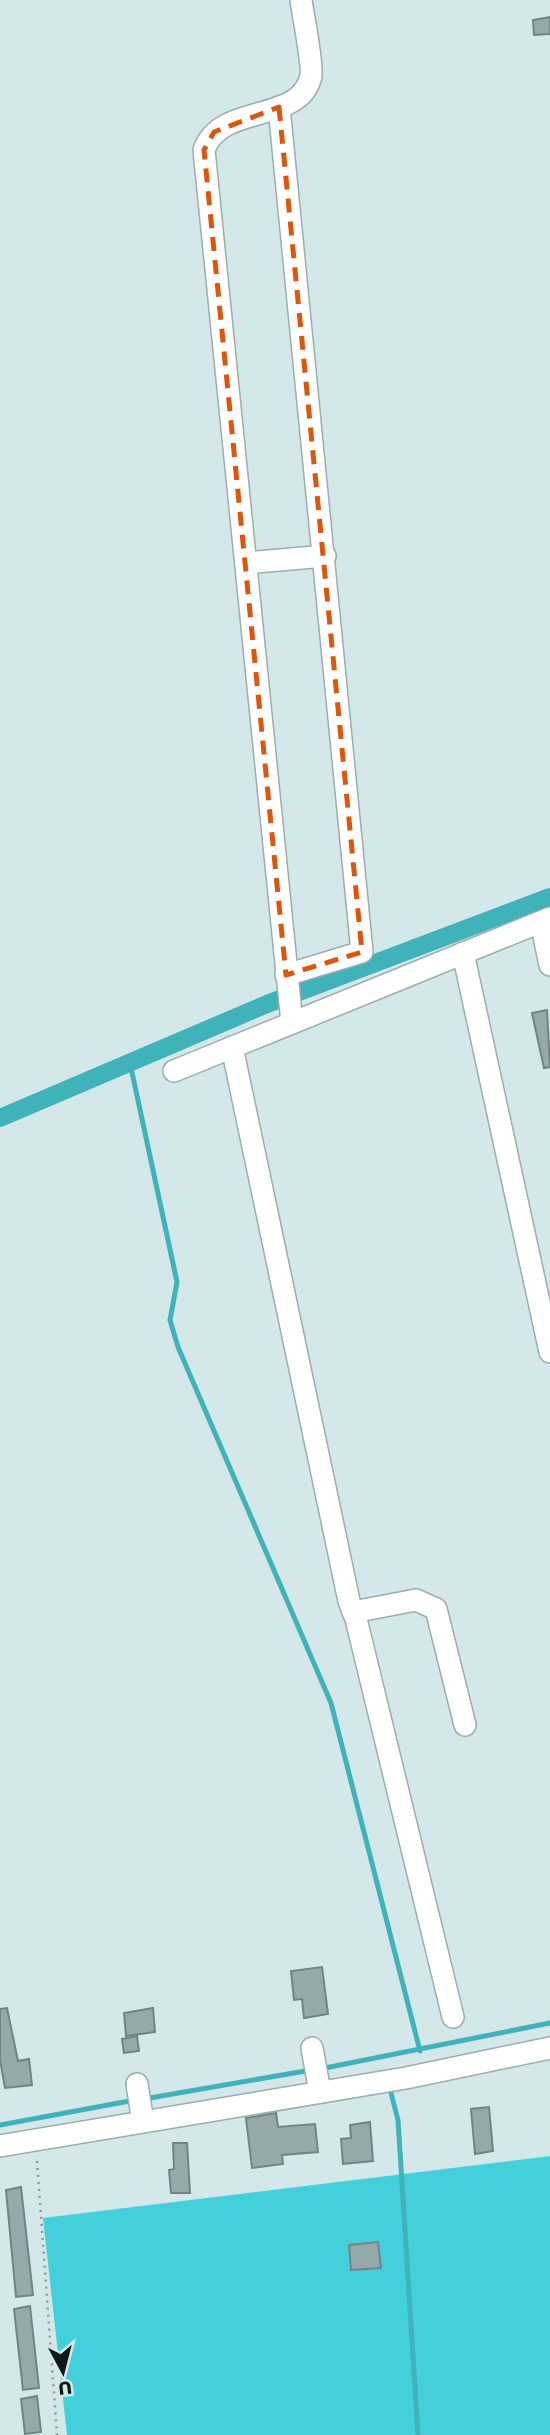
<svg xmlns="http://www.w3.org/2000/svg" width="550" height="2435" font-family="'Work Sans',sans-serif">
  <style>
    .green { fill: #44d0db }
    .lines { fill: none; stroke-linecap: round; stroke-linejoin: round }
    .stream { stroke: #3fb2ba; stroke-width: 5 }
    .canal { stroke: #3fb2ba; stroke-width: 18 }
    .building { fill: #95a8aa; stroke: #718385; stroke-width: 2 }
    .minor-casing { stroke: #9aaeaf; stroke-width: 24 }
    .path { stroke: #8a999a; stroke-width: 2.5; stroke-dasharray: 2 5; stroke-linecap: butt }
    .minor { stroke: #fff; stroke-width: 21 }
    .marked { fill: none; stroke: #dd560d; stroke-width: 5; stroke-dasharray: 14 9; stroke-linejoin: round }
  </style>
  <rect width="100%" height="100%" fill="#d4e8e9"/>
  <path class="green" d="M 550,2156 L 550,2435 L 67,2435 L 43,2218 Z"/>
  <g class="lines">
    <g class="stream">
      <path d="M 130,1063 L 177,1282 L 170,1320 L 178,1347 L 331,1703 L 420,2051"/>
      <path d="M 320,2069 L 550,2023"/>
      <path d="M 389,2085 L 398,2120 L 418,2435"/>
      <path d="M 144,2099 L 311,2070"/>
      <path d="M 0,2125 L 135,2100"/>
    </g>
    <path class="canal" d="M 0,1118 L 267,1004 L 550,897"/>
  </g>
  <g class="building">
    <path d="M 550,17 L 550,34 L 534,35 L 533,20 Z"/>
    <path d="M 547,1010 L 550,1067 L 544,1068 L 532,1013 Z"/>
    <path d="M 322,1967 L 328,2014 L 304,2018 L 302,1999 L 294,2000 L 291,1971 Z"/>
    <path d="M 7,2008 L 18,2061 L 29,2059 L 32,2085 L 5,2088 L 0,2060 L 0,2009 Z"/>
    <path d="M 153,2008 L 155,2032 L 126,2036 L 124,2013 Z"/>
    <path d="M 137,2036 L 139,2051 L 124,2053 L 122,2039 Z"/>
    <path d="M 489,2107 L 493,2151 L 475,2154 L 471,2109 Z"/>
    <path d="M 276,2113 L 278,2127 L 315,2124 L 318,2152 L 282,2155 L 283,2164 L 252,2168 L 246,2118 Z"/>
    <path d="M 370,2122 L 373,2161 L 343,2164 L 341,2139 L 351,2138 L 350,2125 Z"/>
    <path d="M 173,2143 L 187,2143 L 190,2193 L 171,2193 L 169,2170 L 174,2169 Z"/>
    <path d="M 21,2187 L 33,2295 L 16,2297 L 6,2190 Z"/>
    <path d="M 378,2242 L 381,2268 L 351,2270 L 349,2245 Z"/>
    <path d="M 30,2306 L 39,2388 L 23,2390 L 14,2309 Z"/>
    <path d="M 37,2396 L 41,2432 L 25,2434 L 21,2399 Z"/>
  </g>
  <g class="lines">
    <g class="minor-casing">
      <g id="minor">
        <path d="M 279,107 L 362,952 L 286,975"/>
        <path d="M 246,563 L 325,556"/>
        <path d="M 541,922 L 550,965"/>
        <path d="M 463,953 L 550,1352"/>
        <path d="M 292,1023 L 204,150 C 221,102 300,125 311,76 C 313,64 303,15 301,0"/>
        <path d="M 232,1047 L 349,1601 L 356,1619 L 453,2017"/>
        <path d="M 174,1071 L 550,918"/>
        <path d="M 353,1612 L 416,1600 L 436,1609 L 465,1725"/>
        <path d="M 312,2048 L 320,2092"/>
        <path d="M 137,2084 L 143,2122"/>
        <path d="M 0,2146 L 406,2078 L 550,2048"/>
      </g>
    </g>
    <path class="path" d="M 37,2161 L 57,2435"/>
    <use href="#minor" class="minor"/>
  </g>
  <path class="marked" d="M 279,107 L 362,952 L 286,975 L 204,150 L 214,132 Z"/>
  <g transform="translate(63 2372) rotate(173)" stroke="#d4e8e9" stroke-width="5" paint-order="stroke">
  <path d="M0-5L12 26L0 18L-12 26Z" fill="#111819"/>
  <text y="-10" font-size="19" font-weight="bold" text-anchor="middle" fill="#111819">U</text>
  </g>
</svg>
